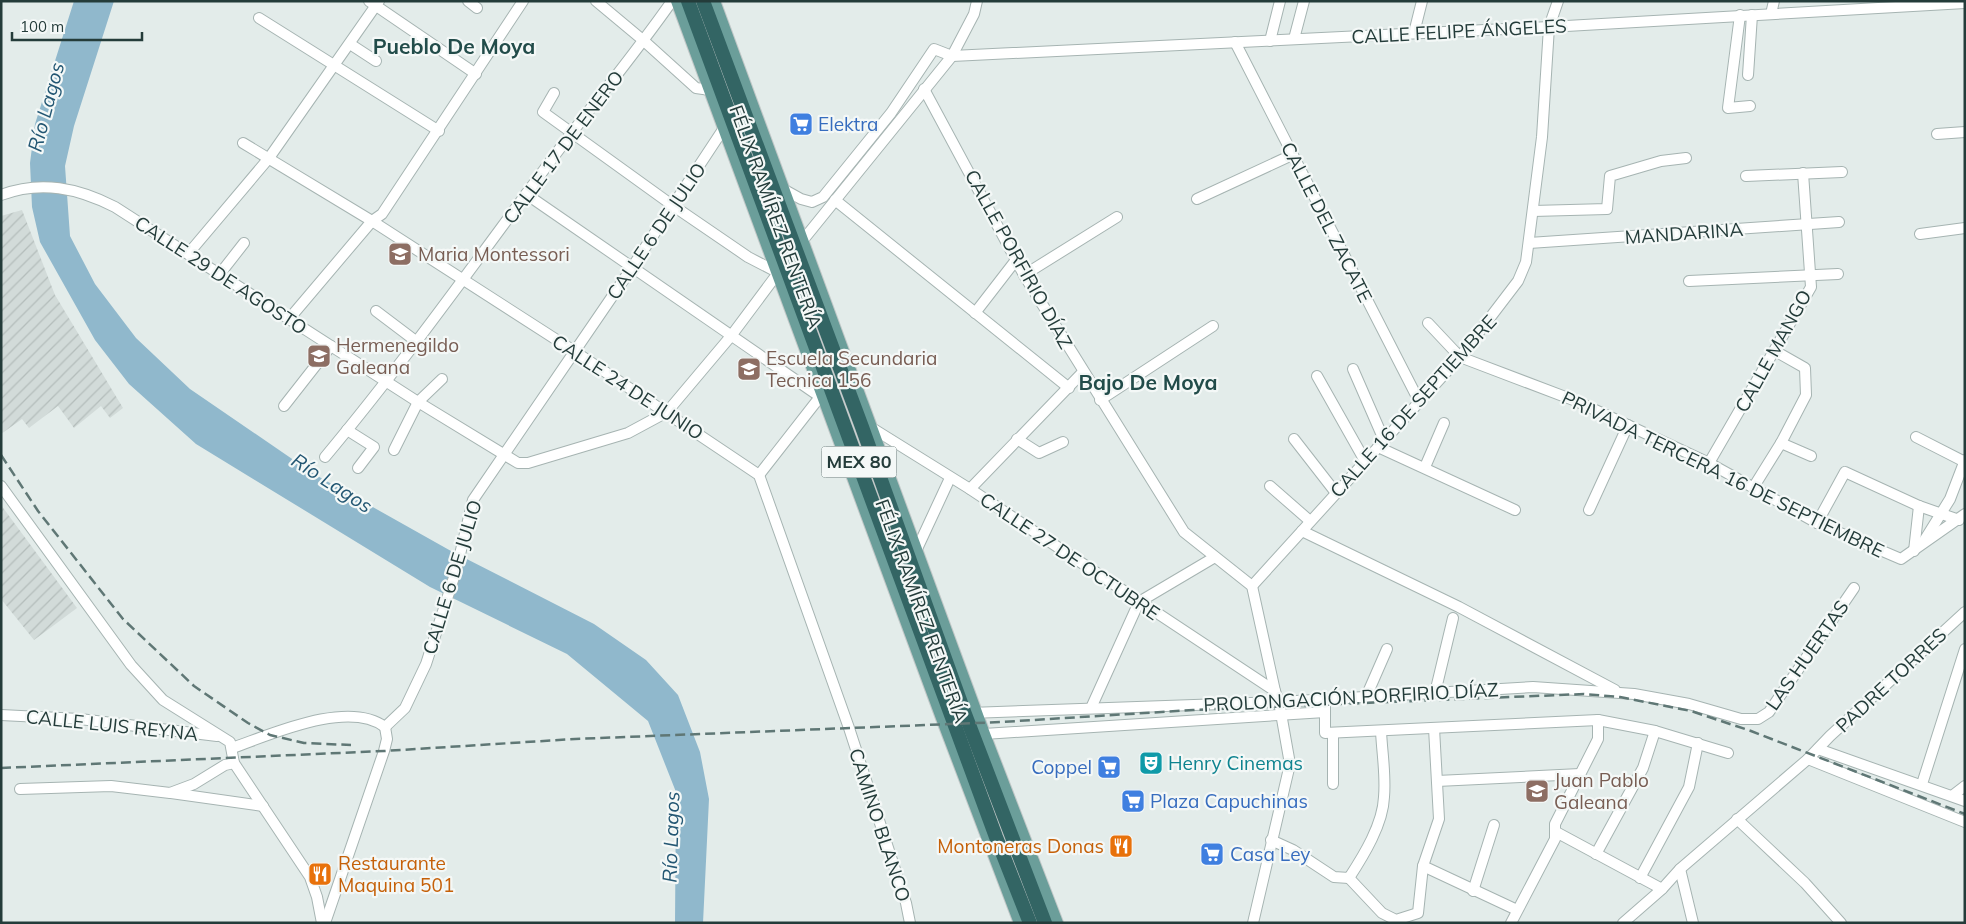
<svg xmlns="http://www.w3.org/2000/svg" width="1966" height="924" font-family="Mulish,sans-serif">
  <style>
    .industrial { fill: url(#industrial-furrows) }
    .water { fill: #90b8cc }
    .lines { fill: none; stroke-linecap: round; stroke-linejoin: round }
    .minor-casing { stroke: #a6b4b2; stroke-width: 12 }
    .major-casing { stroke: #c2c8c8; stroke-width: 14 }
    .highway-casing { stroke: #c2c8c8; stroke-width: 16 }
    .minor { stroke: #fff; stroke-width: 10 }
    .major { stroke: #6b9e9a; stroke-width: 12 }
    .highway { stroke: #336564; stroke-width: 14 }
    .rail { stroke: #5f7775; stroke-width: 2.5; stroke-dasharray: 10 5; stroke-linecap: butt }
    .labels { text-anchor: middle; stroke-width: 4.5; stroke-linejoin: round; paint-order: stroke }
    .shield { fill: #f4f8f7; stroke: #627473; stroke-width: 1 }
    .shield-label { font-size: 18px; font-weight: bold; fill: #243c3a }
    .street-label { font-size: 19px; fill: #243c3a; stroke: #f4f8f7 }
    .shop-label { font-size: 19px; fill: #366cbe; stroke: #f4f8f7; text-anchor: start }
    .education-label { font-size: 19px; fill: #785e54; stroke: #f4f8f7; text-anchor: start }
    .culture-label { font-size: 19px; fill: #0d838f; stroke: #f4f8f7; text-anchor: start }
    .food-label { font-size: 19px; fill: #c56008; stroke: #f4f8f7; text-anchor: end }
    .water-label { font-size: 20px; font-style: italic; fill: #235773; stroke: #f4f8f7 }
    .quarter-label { font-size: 21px; font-weight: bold; fill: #224c4a; stroke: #f4f8f7 }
  </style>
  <defs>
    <pattern id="industrial-furrows" width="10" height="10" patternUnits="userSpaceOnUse" patternTransform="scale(1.25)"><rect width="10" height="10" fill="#d2dbd9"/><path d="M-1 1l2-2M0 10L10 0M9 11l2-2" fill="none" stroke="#b4bdbb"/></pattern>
  </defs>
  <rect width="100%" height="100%" fill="#e3ecea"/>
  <g class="industrial">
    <path d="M 22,210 L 55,295 L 123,408 L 110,418 L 101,406 L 74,428 L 58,406 L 29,428 L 22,419 L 1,434 L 1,216 Z"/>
    <path d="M 1,505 L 77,608 L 34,640 L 1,599 Z"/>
  </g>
  <path class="water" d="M 74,1 L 114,1 L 74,126 L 65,166 L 70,236 L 95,284 L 136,338 L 190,389 L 314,474 L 451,551 L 594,624 L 646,660 L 678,695 L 700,752 L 709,799 L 703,923 L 675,923 L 676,792 L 648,721 L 567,654 L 430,587 L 196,444 L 129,384 L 95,340 L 40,242 L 32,207 L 30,163 L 35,124 Z"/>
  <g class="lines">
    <g class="minor-casing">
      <g id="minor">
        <path d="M 369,1 L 476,74"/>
        <path d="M 468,1 L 477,8"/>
        <path d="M 596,1 L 644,41 L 696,88 L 710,90"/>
        <path d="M 1771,14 L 1774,1"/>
        <path d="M 1740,15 L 1728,108 L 1750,106"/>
        <path d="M 259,18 L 439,131"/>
        <path d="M 1414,33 L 1422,1"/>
        <path d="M 1294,39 L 1304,1"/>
        <path d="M 1270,41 L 1280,1"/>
        <path d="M 1235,42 L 1419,401"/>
        <path d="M 350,44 L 376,61"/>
        <path d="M 1748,75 L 1752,15"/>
        <path d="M 924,89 L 1024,275 L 1184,532 L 1252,586 L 1275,691 L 1279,702 L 1290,764 L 1253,923"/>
        <path d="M 554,93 L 543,112 L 672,205 L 748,257 L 777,272"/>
        <path d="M 1937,134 L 1965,132"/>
        <path d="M 243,143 L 372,221 L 574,351 L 759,475 L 849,728 L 906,903 L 910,923"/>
        <path d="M 1746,176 L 1842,172"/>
        <path d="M 783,189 L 801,199 L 812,202 L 823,197 L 891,113 L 934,49 L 952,56 L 1549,27 L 1965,3"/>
        <path d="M 526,194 L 819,396"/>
        <path d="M 1,195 C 41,180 78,188 115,207 L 418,402 L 518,463 L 528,463 L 628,433 L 667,412 L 731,336 L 778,273"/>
        <path d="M 1197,199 L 1292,155"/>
        <path d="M 835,200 L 1069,388"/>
        <path d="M 1533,211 L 1607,209 L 1610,176 L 1661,161 L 1686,158"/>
        <path d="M 1920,234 L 1965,228"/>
        <path d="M 1529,243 L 1839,222"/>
        <path d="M 799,245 L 952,56 L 974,14 L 977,1"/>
        <path d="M 188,254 L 269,158 L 379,1"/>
        <path d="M 219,275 L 244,243"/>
        <path d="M 1024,275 L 1117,217"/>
        <path d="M 1689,281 L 1838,274"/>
        <path d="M 376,311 L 417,342"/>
        <path d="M 975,313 L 1016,260"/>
        <path d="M 289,319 L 372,221 L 382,214 L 523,1"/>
        <path d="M 1428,323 L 1460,357 L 1576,401 L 1709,463 L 1817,523 L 1901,559 L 1965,514"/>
        <path d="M 1353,369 L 1384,440"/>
        <path d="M 1317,376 L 1365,461"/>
        <path d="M 1100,400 L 1213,326"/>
        <path d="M 284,406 L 331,346"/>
        <path d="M 868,427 L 872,428 L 970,489 L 1275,691"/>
        <path d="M 347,430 L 374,447 L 358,468"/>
        <path d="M 1916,437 L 1965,462"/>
        <path d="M 1017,439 L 1039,453 L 1063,442"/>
        <path d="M 1294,439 L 1336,493"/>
        <path d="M 1781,443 L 1811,456"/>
        <path d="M 1378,447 L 1515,510"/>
        <path d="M 394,450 L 418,402 L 442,379"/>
        <path d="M 325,457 C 406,360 479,257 555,155 C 593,104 635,54 672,1"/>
        <path d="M 1709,463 L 1811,287 L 1803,173"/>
        <path d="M 1425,467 L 1444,423"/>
        <path d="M 759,475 L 823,393"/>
        <path d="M 1,486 L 131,665 L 163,700 L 230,742 L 234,763 L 310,877 L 317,897 L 322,923"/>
        <path d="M 1270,486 L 1310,521"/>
        <path d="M 1753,488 L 1781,443 L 1806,395 L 1805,368 L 1775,351"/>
        <path d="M 970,489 L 1083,372"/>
        <path d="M 1589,510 L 1628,425"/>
        <path d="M 1817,523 L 1845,472 L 1919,506 L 1959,520"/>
        <path d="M 1302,531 L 1459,607 L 1615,690"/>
        <path d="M 1924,541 L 1950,499 L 1965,460"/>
        <path d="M 917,549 L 950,478"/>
        <path d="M 1914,551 L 1919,506"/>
        <path d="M 1252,586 L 1460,357 L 1518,281 L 1526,262 L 1542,137 L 1549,27 L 1558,1"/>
        <path d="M 1435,693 L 1453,618"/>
        <path d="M 1366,697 L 1387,649"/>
        <path d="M 1325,699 L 1325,733 L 1598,720 L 1655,731 L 1728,753"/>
        <path d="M 1091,708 L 1139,602 L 1215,557"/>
        <path d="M 970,713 L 1279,702 L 1533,687 L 1634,694 L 1689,704 L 1741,719 L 1758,719 L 1769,712 L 1854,588"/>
        <path d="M 1,715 L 80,719 L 217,736"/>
        <path d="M 385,727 L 405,708 L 426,664 L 456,571 L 473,500 L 631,269 L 724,128"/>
        <path d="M 984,734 L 1325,712"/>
        <path d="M 1333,734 L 1333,784"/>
        <path d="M 232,748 C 270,735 348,699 385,727"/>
        <path d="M 1818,749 L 1965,801"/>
        <path d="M 1808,759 L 1965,822"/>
        <path d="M 1437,781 L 1580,774"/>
        <path d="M 1922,784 L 1965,649"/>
        <path d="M 20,789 L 111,786 L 170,793 L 194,784 L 225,765 L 234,763"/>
        <path d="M 171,793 L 263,806"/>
        <path d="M 1952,796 L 1965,786"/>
        <path d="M 1737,819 L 1805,883 L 1841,923"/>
        <path d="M 1556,832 L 1662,889"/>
        <path d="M 1271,840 L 1293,850 L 1334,877 L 1349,878 C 1364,855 1383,824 1384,797 C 1386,775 1382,753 1381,731"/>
        <path d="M 1596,854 L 1643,768 L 1655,731"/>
        <path d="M 1423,866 L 1517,910"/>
        <path d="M 1680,869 L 1693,923"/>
        <path d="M 1349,878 L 1382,913 L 1396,920 L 1418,913 L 1423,866 L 1439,819 L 1434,728"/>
        <path d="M 1640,878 L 1689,787 L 1698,743"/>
        <path d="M 1473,891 L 1494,825"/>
        <path d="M 325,923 L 384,751 L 387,739 L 385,727"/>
        <path d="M 1511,923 L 1555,839 L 1555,824 L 1598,739 L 1598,720"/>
        <path d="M 1623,923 L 1662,889 L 1680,869 L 1808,759 L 1830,736 L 1965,612"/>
      </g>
    </g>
    <g class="major-casing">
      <g id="major">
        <path d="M 677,1 L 942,718 L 1020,923"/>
        <path d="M 714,1 L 984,734 L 1057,923"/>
      </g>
    </g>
    <g class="highway-casing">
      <g id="highway">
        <path d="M 688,1 L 996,837 L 1030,923"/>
        <path d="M 703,1 L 862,427 L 965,714 L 1045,923"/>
      </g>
    </g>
    <use href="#minor" class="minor"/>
    <use href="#major" class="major"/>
    <use href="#highway" class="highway"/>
    <g class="rail">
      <path d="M 1,455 L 38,511 L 123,619 L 194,686 L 248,723 L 270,735 L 304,743 L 351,745"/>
      <path d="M 1,768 L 384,751 L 575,739 L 1001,722 L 1193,710 L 1584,694 L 1620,697 L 1691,711 L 1751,731 L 1965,814"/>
    </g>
  </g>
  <defs>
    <g id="supermarket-square" transform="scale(1.25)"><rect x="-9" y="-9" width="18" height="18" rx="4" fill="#3f7fe0" stroke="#f4f8f7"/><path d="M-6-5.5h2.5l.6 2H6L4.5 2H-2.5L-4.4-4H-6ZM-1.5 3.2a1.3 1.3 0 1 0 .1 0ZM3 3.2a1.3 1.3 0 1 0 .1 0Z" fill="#fff"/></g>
    <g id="school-square" transform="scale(1.25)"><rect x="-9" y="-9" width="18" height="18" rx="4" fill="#8d6e63" stroke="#f4f8f7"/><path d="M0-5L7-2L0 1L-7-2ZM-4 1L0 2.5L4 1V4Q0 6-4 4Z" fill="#fff"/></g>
    <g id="theatre-square" transform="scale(1.25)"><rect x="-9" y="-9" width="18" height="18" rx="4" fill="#0f9aa8" stroke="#f4f8f7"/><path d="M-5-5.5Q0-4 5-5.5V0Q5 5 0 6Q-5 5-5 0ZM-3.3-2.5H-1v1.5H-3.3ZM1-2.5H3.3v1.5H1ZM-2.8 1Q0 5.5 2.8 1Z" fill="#fff"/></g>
    <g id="restaurant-square" transform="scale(1.25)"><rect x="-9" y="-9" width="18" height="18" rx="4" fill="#e8710a" stroke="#f4f8f7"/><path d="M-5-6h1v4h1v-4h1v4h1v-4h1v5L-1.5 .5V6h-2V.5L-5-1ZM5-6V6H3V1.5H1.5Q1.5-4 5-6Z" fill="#fff"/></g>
  </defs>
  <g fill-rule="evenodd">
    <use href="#supermarket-square" x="801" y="124"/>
    <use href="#school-square" x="400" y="254"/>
    <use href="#school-square" x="319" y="356"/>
    <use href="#school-square" x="749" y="369"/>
    <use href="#theatre-square" x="1151" y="763"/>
    <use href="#supermarket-square" x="1109" y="767"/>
    <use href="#school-square" x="1537" y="791"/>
    <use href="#supermarket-square" x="1133" y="801"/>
    <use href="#restaurant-square" x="1121" y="846"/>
    <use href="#supermarket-square" x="1212" y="854"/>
    <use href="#restaurant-square" x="320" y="874"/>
  </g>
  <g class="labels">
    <rect class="shield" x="821.5" y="446.5" width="75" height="31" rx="4"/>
    <g class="shield-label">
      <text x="859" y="468">MEX 80</text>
    </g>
    <g class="street-label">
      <text transform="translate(1459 31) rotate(-3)" y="7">CALLE FELIPE ÁNGELES</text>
      <text transform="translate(563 147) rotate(-53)" y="7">CALLE 17 DE ENERO</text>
      <text transform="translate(776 217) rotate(70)" y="7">FÉLIX RAMÍREZ RENTERÍA</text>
      <text transform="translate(1327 222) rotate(63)" y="7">CALLE DEL ZACATE</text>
      <text transform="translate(656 231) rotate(-56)" y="7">CALLE 6 DE JULIO</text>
      <text transform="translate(1684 233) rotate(-4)" y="7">MANDARINA</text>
      <text transform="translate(1019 259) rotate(61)" y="7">CALLE PORFIRIO DÍAZ</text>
      <text transform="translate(221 275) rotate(33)" y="7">CALLE 29 DE AGOSTO</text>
      <text transform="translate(1773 351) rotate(-61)" y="7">CALLE MANGO</text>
      <text transform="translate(628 387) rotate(33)" y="7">CALLE 24 DE JUNIO</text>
      <text transform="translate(1413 406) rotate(-48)" y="7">CALLE 16 DE SEPTIEMBRE</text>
      <text transform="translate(1723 474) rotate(26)" y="7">PRIVADA TERCERA 16 DE SEPTIEMBRE</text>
      <text transform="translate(1070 556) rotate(34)" y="7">CALLE 27 DE OCTUBRE</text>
      <text transform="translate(452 577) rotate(-73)" y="7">CALLE 6 DE JULIO</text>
      <text transform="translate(922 611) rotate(70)" y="7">FÉLIX RAMÍREZ RENTERÍA</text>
      <text transform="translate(1807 655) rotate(-55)" y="7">LAS HUERTAS</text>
      <text transform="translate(1891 680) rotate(-43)" y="7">PADRE TORRES</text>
      <text transform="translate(1351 697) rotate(-3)" y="7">PROLONGACIÓN PORFIRIO DÍAZ</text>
      <text transform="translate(112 725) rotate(6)" y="7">CALLE LUIS REYNA</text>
      <text transform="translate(880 825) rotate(72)" y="7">CAMINO BLANCO</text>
    </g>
    <g class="shop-label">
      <text x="818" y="131">Elektra</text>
      <text x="1092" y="774" text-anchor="end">Coppel</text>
      <text x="1150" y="808">Plaza Capuchinas</text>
      <text x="1230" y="861">Casa Ley</text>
    </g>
    <g class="education-label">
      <text x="418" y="261">Maria Montessori</text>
      <text x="336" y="352">Hermenegildo<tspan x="336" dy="22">Galeana</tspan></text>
      <text x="766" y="365">Escuela Secundaria<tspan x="766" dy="22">Tecnica 156</tspan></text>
      <text x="1554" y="787">Juan Pablo<tspan x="1554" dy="22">Galeana</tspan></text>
    </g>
    <g class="culture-label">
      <text x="1168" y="770">Henry Cinemas</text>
    </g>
    <g class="food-label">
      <text x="1104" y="853">Montoneras Donas</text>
      <text x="338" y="870" text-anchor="start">Restaurante<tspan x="338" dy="22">Maquina 501</tspan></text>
    </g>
    <g class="water-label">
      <text transform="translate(46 107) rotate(-75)" y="7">Río Lagos</text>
      <text transform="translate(332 483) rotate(33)" y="7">Río Lagos</text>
      <text transform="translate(671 837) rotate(-88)" y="7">Río Lagos</text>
    </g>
    <g class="quarter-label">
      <text x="454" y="54">Pueblo De Moya</text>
      <text x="1148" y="390">Bajo De Moya</text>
    </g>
  </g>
  <rect width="1966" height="924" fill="none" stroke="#243c3a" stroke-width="5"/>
  <path d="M12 32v8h130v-8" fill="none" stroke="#243c3a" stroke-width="2.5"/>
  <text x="20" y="32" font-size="15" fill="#243c3a" stroke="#f4f8f7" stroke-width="4" paint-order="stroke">100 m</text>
</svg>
